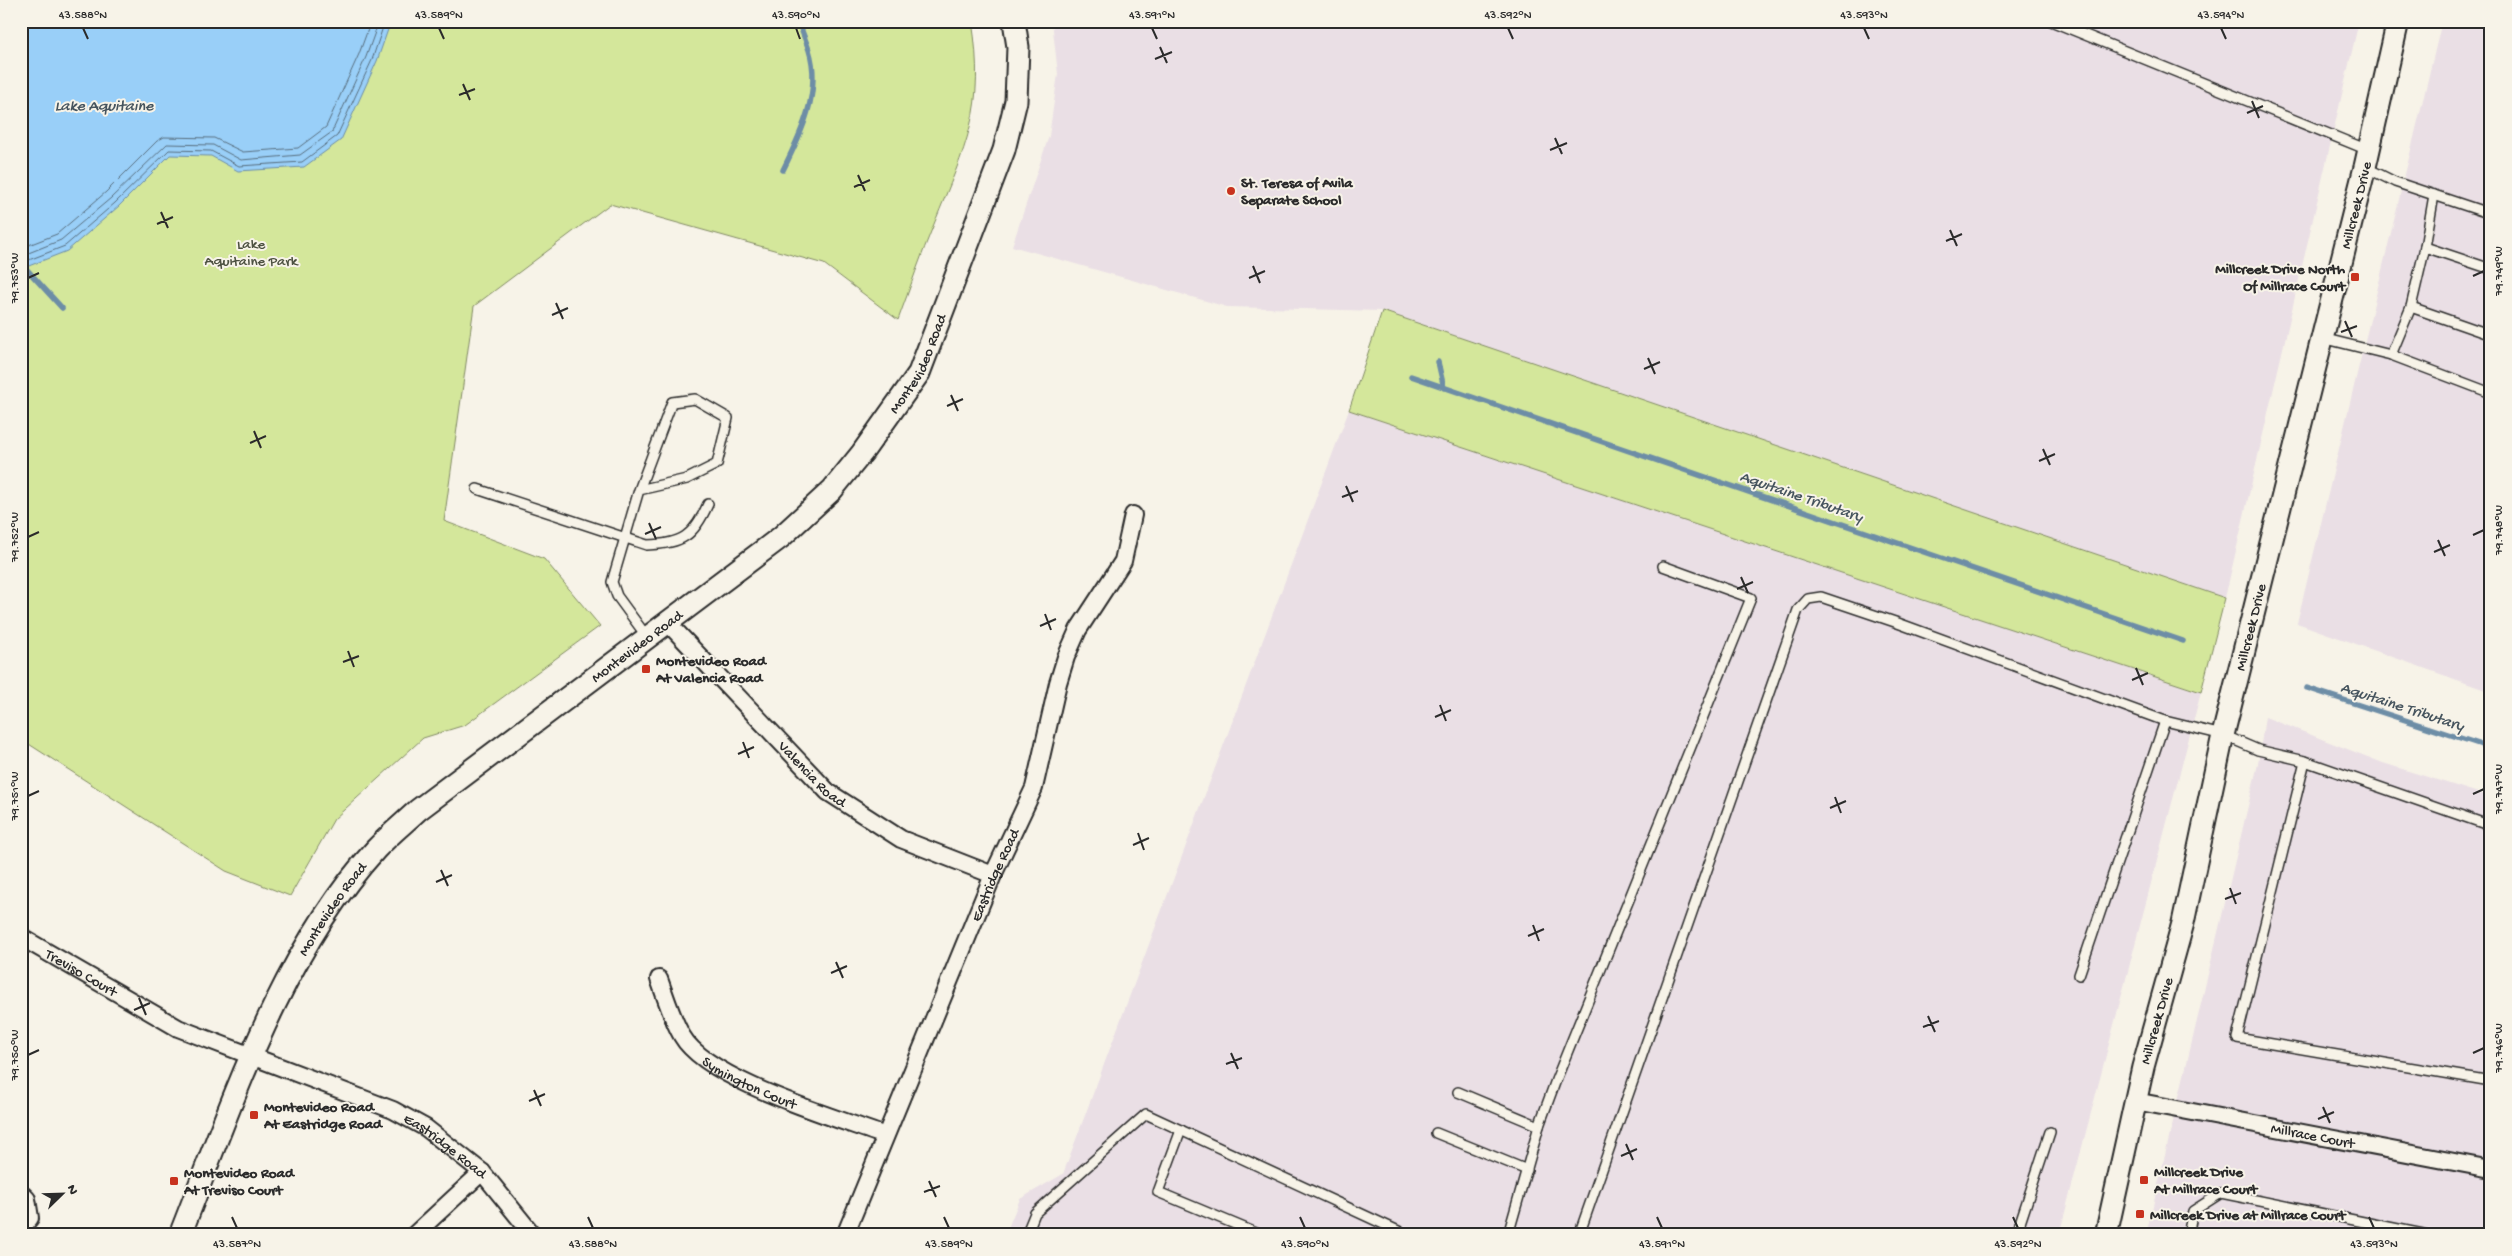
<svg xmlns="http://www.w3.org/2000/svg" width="2512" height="1256" font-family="'Gochi Hand',sans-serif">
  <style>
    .built { fill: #eadfe5 }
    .green { fill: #d4e79b; stroke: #808963 }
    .water { fill: #99cff8; stroke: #6d8da6 }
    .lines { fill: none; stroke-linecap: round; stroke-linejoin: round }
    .shore { stroke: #576d7d; stroke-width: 1 }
    .stream { stroke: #6d8da6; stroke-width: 5.5 }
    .service-casing { stroke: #2b2b2b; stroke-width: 12 }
    .minor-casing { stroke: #2b2b2b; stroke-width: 20 }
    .tertiary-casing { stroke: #2b2b2b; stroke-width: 25 }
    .service { stroke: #f7f3e8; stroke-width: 9 }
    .minor { stroke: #f7f3e8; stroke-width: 16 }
    .tertiary { stroke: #f7f3e8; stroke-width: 21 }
    .ticks { fill: none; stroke: #2b2b2b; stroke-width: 2 }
    .poi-dot { fill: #c8321e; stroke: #f7f3e8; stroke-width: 2 }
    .labels { text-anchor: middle; stroke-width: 4; stroke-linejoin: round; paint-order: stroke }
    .poi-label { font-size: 15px; font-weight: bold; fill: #2b2b2b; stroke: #f7f3e8; text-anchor: start }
    .street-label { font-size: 15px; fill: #2b2b2b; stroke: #f7f3e8 }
    .park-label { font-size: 15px; fill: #4d5141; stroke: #f7f3e8 }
    .water-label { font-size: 16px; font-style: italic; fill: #46545e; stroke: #f7f3e8 }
    .neatline { fill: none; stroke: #2b2b2b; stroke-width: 2 }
    .ticks-label { font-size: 12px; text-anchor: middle; fill: #2b2b2b }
  </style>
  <rect width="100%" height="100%" fill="#f7f3e8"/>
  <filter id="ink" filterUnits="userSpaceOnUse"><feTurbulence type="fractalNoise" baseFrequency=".02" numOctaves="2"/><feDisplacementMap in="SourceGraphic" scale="10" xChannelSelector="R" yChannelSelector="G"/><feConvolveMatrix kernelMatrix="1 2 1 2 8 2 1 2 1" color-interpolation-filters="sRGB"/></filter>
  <g filter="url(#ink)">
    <g class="built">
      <path d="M 1052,21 L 2359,21 L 2225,598 L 1382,311 L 1227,307 L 1012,246 L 1049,136 L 1058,74 Z"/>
      <path d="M 2442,21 L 2491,21 L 2491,692 L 2297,623 Z"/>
      <path d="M 1349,410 L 2201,692 L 2059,1235 L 1005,1235 L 1020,1199 L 1063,1174 Z"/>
      <path d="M 2265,717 L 2383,763 L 2491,797 L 2491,1235 L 2146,1235 L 2258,764 Z"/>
    </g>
    <g class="green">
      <path d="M 21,21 L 972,21 C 986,109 966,145 934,224 C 921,255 910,288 898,320 L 824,264 L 610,204 L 474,306 L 444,521 L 544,559 L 600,626 L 465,725 L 423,738 L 334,819 L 290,896 L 226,871 L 21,739 Z"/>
      <path d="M 1382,311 L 2225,598 L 2201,692 L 1349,410 Z"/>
    </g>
    <path class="water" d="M 21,21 L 391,21 L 377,61 L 341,140 L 304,167 L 238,171 L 211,156 L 170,155 L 119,206 L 67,251 L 21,269 Z"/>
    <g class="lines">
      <g class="shore">
        <path d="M 21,248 L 57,234 L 106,192 L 157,141 L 164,137 L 214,138 L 243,152 L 298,148 L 326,127 L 359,54 L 371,21"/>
        <path d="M 21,256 L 61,240 L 111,198 L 167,144 L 213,145 L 241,160 L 300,155 L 332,132 L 366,57 L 379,21"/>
        <path d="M 21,263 L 65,246 L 115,203 L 169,150 L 211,151 L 239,166 L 302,162 L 337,136 L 372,60 L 385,21"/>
      </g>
      <g class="stream">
        <path d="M 783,170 C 801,134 822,91 809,50 C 806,41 802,31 798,21"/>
        <path d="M 21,263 L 62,308"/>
        <path d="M 1438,362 L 1444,388"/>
        <path d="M 1411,376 L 2183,641"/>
        <path d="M 2307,688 L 2491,748"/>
      </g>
      <g class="service-casing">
        <g id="service">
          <path d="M 2051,21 L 2368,150"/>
          <path d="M 2365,167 L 2395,182 L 2491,214"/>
          <path d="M 2425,247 L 2491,269"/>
          <path d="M 2411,307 L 2491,335"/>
          <path d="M 2322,338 L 2391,355 L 2411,307 L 2425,247 L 2434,195"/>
          <path d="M 2391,355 L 2491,393"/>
          <path d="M 477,489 L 647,545 C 682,544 694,536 708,504"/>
          <path d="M 639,490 L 687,479 L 717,464 L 728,418 L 695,399 L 672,402 L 639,490 L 612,582 L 617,596 L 647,637"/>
          <path d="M 2305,761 L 2237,1038 L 2491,1081"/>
          <path d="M 2079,975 L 2165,721"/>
          <path d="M 1458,1092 L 1539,1126"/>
          <path d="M 1181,1130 L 1158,1192 L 1261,1235"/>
          <path d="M 1436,1133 L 1527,1170"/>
          <path d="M 1026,1235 L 1035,1213 L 1146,1114 L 1407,1235"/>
          <path d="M 1508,1235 L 1539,1126 L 1556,1080 L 1751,598 L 1663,566"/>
          <path d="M 1579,1235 L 1798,610 L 1808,599 L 1821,597 L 1895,622 L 2165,721 L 2223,735 L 2258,750 L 2305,761 L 2491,826"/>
          <path d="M 2016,1235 L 2050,1132"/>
          <path d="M 2188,1235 L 2193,1211 L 2221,1193 L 2428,1235"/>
        </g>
      </g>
      <g class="minor-casing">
        <g id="minor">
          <path id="s1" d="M 668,623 L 828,792 L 901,839 L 993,875"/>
          <path id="s2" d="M 21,937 L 178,1028 L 393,1110 L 426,1128 L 482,1172 L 533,1235"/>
          <path id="s3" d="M 659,979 C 666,998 672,1019 682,1036 C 708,1081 835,1117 885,1136"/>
          <path id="s4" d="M 2135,1101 L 2491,1169"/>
          <path d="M 21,1193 L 27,1199 L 30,1218 L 21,1229"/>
          <path d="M 414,1235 L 482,1172"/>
          <path id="s5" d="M 845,1235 L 993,875 L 1034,788 L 1058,683 L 1066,657 L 1078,630 L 1123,561 L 1133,515"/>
        </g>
      </g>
      <g class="tertiary-casing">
        <g id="tertiary">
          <path id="s6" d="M 180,1235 C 231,1106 281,953 376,849 C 389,835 404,823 418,810 L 781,537 L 832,490 L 862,453 L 919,373 L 1004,150 L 1016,101 L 1018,47 L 1014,21"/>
          <path id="s7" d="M 2106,1235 L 2143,1067 L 2183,923 L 2223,735 L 2365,167 L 2398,21"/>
        </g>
      </g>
      <use href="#service" class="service"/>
      <use href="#minor" class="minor"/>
      <use href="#tertiary" class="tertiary"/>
    </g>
  </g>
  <path class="ticks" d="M 83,28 L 88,39M 439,28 L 444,39M 796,28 L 800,39M 1152,28 L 1157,39M 1508,28 L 1513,39M 1864,28 L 1869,39M 2221,28 L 2226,39M 1160,47 L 1167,63M 1155,59 L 1172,52M 463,84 L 470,100M 459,95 L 475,89M 2252,101 L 2259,118M 2247,113 L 2263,106M 1555,138 L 1562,154M 1550,150 L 1567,143M 858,175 L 865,191M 854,187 L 870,180M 161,212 L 168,228M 157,224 L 173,217M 1950,230 L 1957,246M 1946,241 L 1962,234M 1253,266 L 1260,283M 2473,276 L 2484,271M 28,278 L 39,273M 1249,278 L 1265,271M 556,303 L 563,319M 552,315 L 568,308M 2345,321 L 2352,337M 2341,332 L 2357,326M 1648,358 L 1655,374M 1644,369 L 1660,362M 951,395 L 958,411M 947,406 L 963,399M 254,431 L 261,448M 250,443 L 266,436M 2043,449 L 2050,465M 2039,461 L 2055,454M 1346,486 L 1353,502M 1342,497 L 1358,491M 649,523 L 656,539M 645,534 L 661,527M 2473,535 L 2484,530M 28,537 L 39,532M 2438,540 L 2445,556M 2434,552 L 2450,545M 1741,577 L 1748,593M 1737,589 L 1753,582M 1045,614 L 1051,630M 1040,626 L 1056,619M 348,651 L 354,667M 343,662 L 359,656M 2136,668 L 2143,685M 2132,680 L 2148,673M 1440,705 L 1446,721M 1435,717 L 1451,710M 743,742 L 749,758M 738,754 L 754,747M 2473,794 L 2484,789M 28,796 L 39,791M 1835,797 L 1841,813M 1830,808 L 1846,801M 1138,833 L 1144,850M 1133,845 L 1149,838M 441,870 L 448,886M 436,882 L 452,875M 2230,888 L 2236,904M 2225,899 L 2241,893M 1533,925 L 1539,941M 1528,936 L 1544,929M 836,962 L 843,978M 831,973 L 847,966M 139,998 L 146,1015M 134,1010 L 150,1003M 1928,1016 L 1935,1032M 1923,1027 L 1939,1021M 1231,1053 L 1238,1069M 2473,1053 L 2484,1048M 28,1055 L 39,1050M 1226,1064 L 1242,1058M 534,1090 L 541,1106M 529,1101 L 545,1094M 2323,1107 L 2330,1123M 2318,1119 L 2334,1112M 1626,1144 L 1633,1160M 1621,1156 L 1637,1149M 929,1181 L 936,1197M 924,1192 L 940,1186M 232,1217 L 237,1228M 588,1217 L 593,1228M 944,1217 L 949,1228M 1300,1217 L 1305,1228M 1657,1217 L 1662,1228M 2013,1217 L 2018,1228M 2369,1217 L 2374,1228"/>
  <g class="poi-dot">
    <circle cx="1231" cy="191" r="5"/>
    <rect x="2350" y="272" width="10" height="10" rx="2.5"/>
    <rect x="641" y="664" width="10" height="10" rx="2.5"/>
    <rect x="249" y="1110" width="10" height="10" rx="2.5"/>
    <rect x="2139" y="1175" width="10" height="10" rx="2.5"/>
    <rect x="169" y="1176" width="10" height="10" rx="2.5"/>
    <rect x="2135" y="1209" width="10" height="10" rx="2.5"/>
  </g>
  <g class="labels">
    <g class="poi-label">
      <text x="1241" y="187">St. Teresa of Avila<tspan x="1241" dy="17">Separate School</tspan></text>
      <text x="2345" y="273" text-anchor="end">Millcreek Drive North<tspan x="2345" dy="17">Of Millrace Court</tspan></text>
      <text x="656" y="665">Montevideo Road<tspan x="656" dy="17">At Valencia Road</tspan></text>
      <text x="264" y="1111">Montevideo Road<tspan x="264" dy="17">At Eastridge Road</tspan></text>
      <text x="2154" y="1176">Millcreek Drive<tspan x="2154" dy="17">At Millrace Court</tspan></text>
      <text x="184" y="1177">Montevideo Road<tspan x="184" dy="17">At Treviso Court</tspan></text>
      <text x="2150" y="1219">Millcreek Drive at Millrace Court</text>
    </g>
    <g class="street-label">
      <text dy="5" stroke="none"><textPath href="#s7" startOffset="1060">Millcreek Drive</textPath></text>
      <text dy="5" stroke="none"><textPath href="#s6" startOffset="1170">Montevideo Road</textPath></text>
      <text dy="5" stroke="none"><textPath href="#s7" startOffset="625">Millcreek Drive</textPath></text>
      <text dy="5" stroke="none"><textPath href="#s6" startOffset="766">Montevideo Road</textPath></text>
      <text dy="5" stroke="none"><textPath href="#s1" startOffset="209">Valencia Road</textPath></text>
      <text dy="5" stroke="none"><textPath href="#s5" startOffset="390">Eastridge Road</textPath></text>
      <text dy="5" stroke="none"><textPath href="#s6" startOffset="361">Montevideo Road</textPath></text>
      <text dy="5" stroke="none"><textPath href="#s2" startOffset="70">Treviso Court</textPath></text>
      <text dy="5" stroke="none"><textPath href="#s7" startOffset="220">Millcreek Drive</textPath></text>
      <text dy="5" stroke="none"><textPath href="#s3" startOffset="145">Symington Court</textPath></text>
      <text dy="5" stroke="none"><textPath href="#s4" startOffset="181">Millrace Court</textPath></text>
      <text dy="5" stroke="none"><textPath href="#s2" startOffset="475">Eastridge Road</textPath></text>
    </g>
    <g class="park-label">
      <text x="251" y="248">Lake<tspan x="251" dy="17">Aquitaine Park</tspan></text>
    </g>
    <g class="water-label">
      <text x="104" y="110">Lake Aquitaine</text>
      <text transform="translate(1802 495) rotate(19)" y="6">Aquitaine Tributary</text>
      <text transform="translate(2403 705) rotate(18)" y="6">Aquitaine Tributary</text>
    </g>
  </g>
  <rect width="2512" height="1256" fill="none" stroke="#f7f3e8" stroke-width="55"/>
  <g transform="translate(62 1194) rotate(67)" stroke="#f7f3e8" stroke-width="4" paint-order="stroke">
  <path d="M0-4L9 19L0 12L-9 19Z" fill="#2b2b2b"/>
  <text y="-8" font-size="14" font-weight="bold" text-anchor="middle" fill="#2b2b2b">N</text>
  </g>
  <rect x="28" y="28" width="2456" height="1200" class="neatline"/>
  <g class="ticks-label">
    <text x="83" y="18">43.588°N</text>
    <text x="439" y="18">43.589°N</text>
    <text x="796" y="18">43.590°N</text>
    <text x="1152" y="18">43.591°N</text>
    <text x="1508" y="18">43.592°N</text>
    <text x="1864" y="18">43.593°N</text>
    <text x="2221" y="18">43.594°N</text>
    <text transform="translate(2498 271) rotate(-90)" y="4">79.749°W</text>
    <text transform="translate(14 278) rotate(-90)" y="4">79.753°W</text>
    <text transform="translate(2498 530) rotate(-90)" y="4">79.748°W</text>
    <text transform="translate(14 537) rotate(-90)" y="4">79.752°W</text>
    <text transform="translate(2498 789) rotate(-90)" y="4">79.747°W</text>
    <text transform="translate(14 796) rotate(-90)" y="4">79.751°W</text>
    <text transform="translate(2498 1048) rotate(-90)" y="4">79.746°W</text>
    <text transform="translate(14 1055) rotate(-90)" y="4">79.750°W</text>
    <text x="237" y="1247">43.587°N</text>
    <text x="593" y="1247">43.588°N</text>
    <text x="949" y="1247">43.589°N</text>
    <text x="1305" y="1247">43.590°N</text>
    <text x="1662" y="1247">43.591°N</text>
    <text x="2018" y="1247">43.592°N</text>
    <text x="2374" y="1247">43.593°N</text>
  </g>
</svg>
